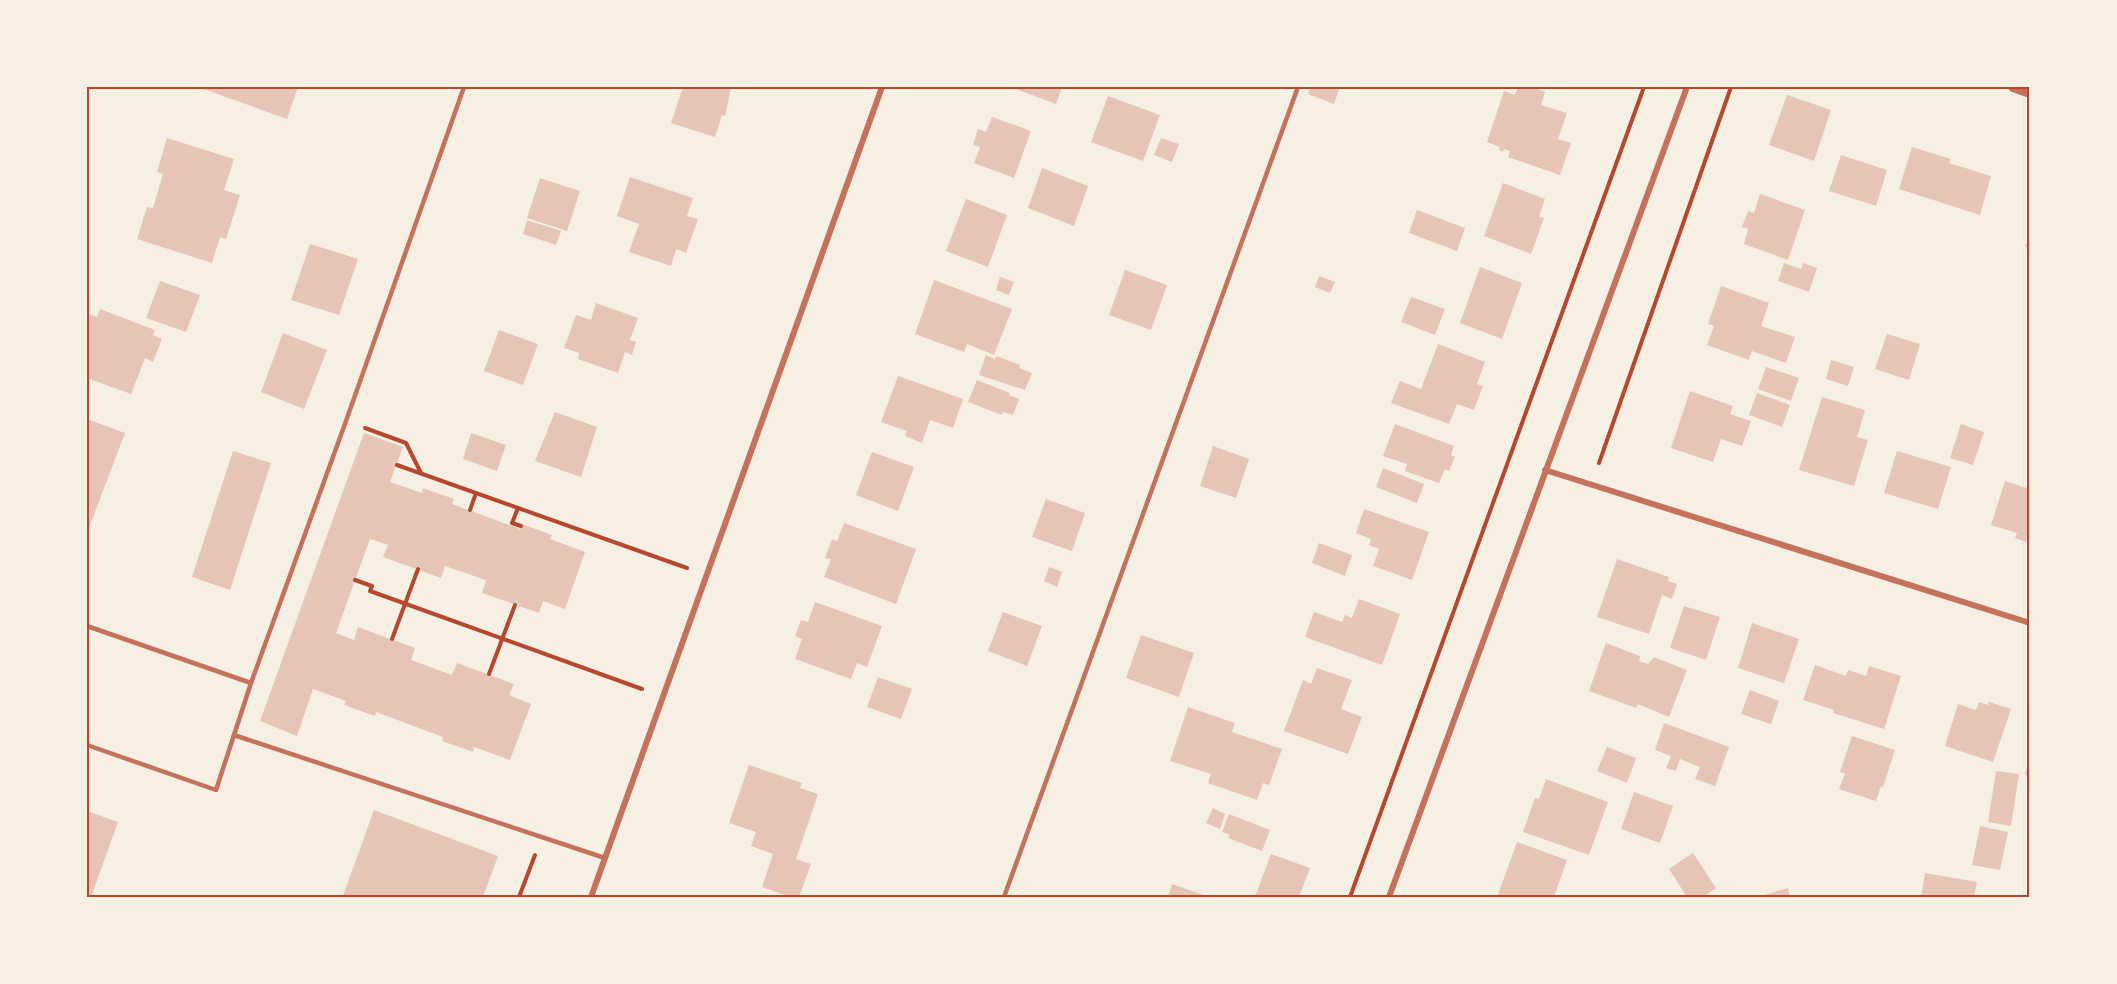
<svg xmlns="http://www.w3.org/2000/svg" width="2117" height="984" font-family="Figtree,sans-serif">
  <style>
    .building { fill: #e6c5b7 }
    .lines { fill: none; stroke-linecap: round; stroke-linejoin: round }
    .path { stroke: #b5482f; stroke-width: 4 }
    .service { stroke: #c5725c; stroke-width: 4.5 }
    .minor { stroke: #c5725c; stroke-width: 6 }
    .tertiary { stroke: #c5725c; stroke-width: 10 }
    .neatline { fill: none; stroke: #b5482f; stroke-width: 2 }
  </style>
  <rect width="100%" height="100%" fill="#f6efe4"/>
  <g class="building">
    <path d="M 198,87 L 298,87 L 287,119 Z"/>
    <path d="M 683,87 L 731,87 L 725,116 L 722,115 L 715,137 L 671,123 Z"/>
    <path d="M 1011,87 L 1062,87 L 1056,104 Z"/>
    <path d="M 1311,87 L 1340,87 L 1334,104 L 1308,94 Z"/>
    <path d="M 1518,87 L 1532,87 L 1545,92 L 1541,105 L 1567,113 L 1558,139 L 1571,143 L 1560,175 L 1508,157 L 1510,151 L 1504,149 L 1503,152 L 1499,150 L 1500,147 L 1487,142 L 1504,91 L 1515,95 Z"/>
    <path d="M 1787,95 L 1831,110 L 1814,161 L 1769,145 Z"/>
    <path d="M 1108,96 L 1160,115 L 1143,161 L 1091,142 Z"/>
    <path d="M 992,117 L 1031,131 L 1014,178 L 974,163 L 980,147 L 973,145 L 978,129 L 986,132 Z"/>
    <path d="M 167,138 L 234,159 L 224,190 L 240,195 L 226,239 L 220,237 L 212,263 L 137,239 L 147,207 L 153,208 L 163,174 L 157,172 Z"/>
    <path d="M 1161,138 L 1179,144 L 1172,162 L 1154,155 Z"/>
    <path d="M 1912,147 L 1951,159 L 1949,163 L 1991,176 L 1980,215 L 1899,189 Z"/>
    <path d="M 1841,155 L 1887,170 L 1876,206 L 1829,191 Z"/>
    <path d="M 1042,168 L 1088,186 L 1074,226 L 1028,208 Z"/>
    <path d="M 630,177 L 693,198 L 687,216 L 698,219 L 686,253 L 676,249 L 671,266 L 629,252 L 639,224 L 617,216 Z"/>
    <path d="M 540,178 L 580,191 L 567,231 L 527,218 Z"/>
    <path d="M 1503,183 L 1545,199 L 1539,217 L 1544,218 L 1531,254 L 1484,236 Z"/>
    <path d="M 1760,194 L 1805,210 L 1788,260 L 1744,244 L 1748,229 L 1742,227 L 1748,211 L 1754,213 Z"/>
    <path d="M 966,199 L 1007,215 L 988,267 L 946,251 Z"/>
    <path d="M 1417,210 L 1465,228 L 1457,251 L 1409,233 Z"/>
    <path d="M 527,220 L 561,231 L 556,245 L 523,234 Z"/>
    <path d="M 2030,233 L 2030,248 L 2025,247 Z"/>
    <path d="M 310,244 L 358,259 L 339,315 L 291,300 Z"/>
    <path d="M 1784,263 L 1801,269 L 1803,263 L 1817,268 L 1809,292 L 1778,281 Z"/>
    <path d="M 1480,267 L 1522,283 L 1502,339 L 1460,323 Z"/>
    <path d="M 1125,270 L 1167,285 L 1151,330 L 1109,315 Z"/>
    <path d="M 1319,276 L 1335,282 L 1330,293 L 1315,287 Z"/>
    <path d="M 1000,277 L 1014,282 L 1009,295 L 996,290 Z"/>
    <path d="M 934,280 L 1012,309 L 994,355 L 967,344 L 964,352 L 915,334 Z"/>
    <path d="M 160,281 L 200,295 L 186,332 L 146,318 Z"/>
    <path d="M 1721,286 L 1769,303 L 1761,326 L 1795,337 L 1786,363 L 1752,351 L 1749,360 L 1707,345 L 1714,326 L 1708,324 Z"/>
    <path d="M 1411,297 L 1445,309 L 1435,335 L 1401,322 Z"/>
    <path d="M 596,303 L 638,318 L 630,340 L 636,342 L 632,355 L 625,352 L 618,373 L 578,359 L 579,353 L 564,348 L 576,315 L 591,320 Z"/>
    <path d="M 100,309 L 155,330 L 153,335 L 162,339 L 153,362 L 145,358 L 131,394 L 87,378 L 87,313 L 97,317 Z"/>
    <path d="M 499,330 L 538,344 L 523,385 L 484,371 Z"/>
    <path d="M 283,333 L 327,350 L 304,409 L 261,392 Z"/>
    <path d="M 1887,334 L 1920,344 L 1909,380 L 1875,369 Z"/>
    <path d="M 1438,344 L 1485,362 L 1477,384 L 1483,386 L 1474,410 L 1457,404 L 1449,424 L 1391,403 L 1400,381 L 1421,389 Z"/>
    <path d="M 986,355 L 995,359 L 996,356 L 1020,365 L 1019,368 L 1032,373 L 1025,390 L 979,375 Z"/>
    <path d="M 1831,360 L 1854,367 L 1848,386 L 1826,379 Z"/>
    <path d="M 1766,367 L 1799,378 L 1791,401 L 1758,389 Z"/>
    <path d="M 898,376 L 963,399 L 953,428 L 930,420 L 922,443 L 905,436 L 907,431 L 881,422 Z"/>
    <path d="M 977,380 L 1010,393 L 1009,395 L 1019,399 L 1013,415 L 1003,412 L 1002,415 L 968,402 Z"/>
    <path d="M 1690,391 L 1733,406 L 1730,414 L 1751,421 L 1742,446 L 1721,439 L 1713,462 L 1671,448 Z"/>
    <path d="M 1757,393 L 1790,405 L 1782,427 L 1749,415 Z"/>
    <path d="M 1822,397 L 1865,410 L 1857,437 L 1868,440 L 1854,486 L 1799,470 Z"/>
    <path d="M 555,412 L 597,427 L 581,477 L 535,461 Z"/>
    <path d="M 87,419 L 125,433 L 87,533 Z"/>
    <path d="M 1395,424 L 1454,446 L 1451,455 L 1455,457 L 1449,471 L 1445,469 L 1439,483 L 1405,471 L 1407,464 L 1383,456 Z"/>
    <path d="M 1961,424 L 1984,432 L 1973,465 L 1950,458 Z"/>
    <path d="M 364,433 L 403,447 L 390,482 L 422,493 L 423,488 L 454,499 L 452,504 L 520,529 L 522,524 L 552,535 L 550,539 L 585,552 L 565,609 L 543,601 L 539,613 L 482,593 L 486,580 L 445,566 L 441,578 L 383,557 L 388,545 L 370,539 L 336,633 L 354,640 L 358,627 L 415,648 L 411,660 L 452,675 L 457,663 L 514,684 L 509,695 L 531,704 L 510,760 L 474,747 L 473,752 L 442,741 L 443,737 L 376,712 L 375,716 L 344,705 L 346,701 L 313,689 L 297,736 L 260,721 Z"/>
    <path d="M 471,433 L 506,445 L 497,471 L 463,459 Z"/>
    <path d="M 1213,446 L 1249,459 L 1236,498 L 1200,486 Z"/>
    <path d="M 233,451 L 271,463 L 230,590 L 192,577 Z"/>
    <path d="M 1897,451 L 1951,467 L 1938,509 L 1884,493 Z"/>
    <path d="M 872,452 L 914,467 L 898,511 L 856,495 Z"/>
    <path d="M 1383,468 L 1424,484 L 1417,503 L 1376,487 Z"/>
    <path d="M 2005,481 L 2030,489 L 2030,536 L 2027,542 L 2015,538 L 2017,533 L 1991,525 Z"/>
    <path d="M 1046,499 L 1085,513 L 1072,551 L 1032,537 Z"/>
    <path d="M 1364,509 L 1429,532 L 1412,580 L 1373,566 L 1379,549 L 1369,545 L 1371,539 L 1356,533 Z"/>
    <path d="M 844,523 L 916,549 L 896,604 L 824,577 L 831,559 L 825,558 L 832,539 L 837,541 Z"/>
    <path d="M 1319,543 L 1352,555 L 1345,576 L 1312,563 Z"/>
    <path d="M 1617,559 L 1669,577 L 1668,581 L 1677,584 L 1672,599 L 1662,595 L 1649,634 L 1597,617 Z"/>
    <path d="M 1049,567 L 1062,572 L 1057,587 L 1044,581 Z"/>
    <path d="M 1359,599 L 1400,614 L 1382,665 L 1305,637 L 1314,612 L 1342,622 L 1345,615 L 1352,618 Z"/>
    <path d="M 815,602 L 882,626 L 867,667 L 857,663 L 851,679 L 795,659 L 802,639 L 795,636 L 801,620 L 808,622 Z"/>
    <path d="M 1684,606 L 1720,617 L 1706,660 L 1670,648 Z"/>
    <path d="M 1003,612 L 1042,626 L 1027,666 L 988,651 Z"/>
    <path d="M 1752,623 L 1799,639 L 1784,683 L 1738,668 Z"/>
    <path d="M 1141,635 L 1194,653 L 1179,697 L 1126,678 Z"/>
    <path d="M 1606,643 L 1640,656 L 1639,661 L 1648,664 L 1654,657 L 1687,670 L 1669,717 L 1638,704 L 1636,708 L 1589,691 Z"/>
    <path d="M 1815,665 L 1846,676 L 1848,670 L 1866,676 L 1869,666 L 1901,676 L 1884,729 L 1833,713 L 1834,710 L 1803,700 Z"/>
    <path d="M 1317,668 L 1352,680 L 1341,709 L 1362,717 L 1348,754 L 1284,731 L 1303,680 L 1311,684 Z"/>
    <path d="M 878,677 L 912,689 L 901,719 L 867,707 Z"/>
    <path d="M 1750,690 L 1779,701 L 1771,724 L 1741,714 Z"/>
    <path d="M 1979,702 L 1988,705 L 1989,702 L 2011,709 L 1993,762 L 1945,746 L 1958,704 L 1976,710 Z"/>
    <path d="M 1188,707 L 1235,723 L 1232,732 L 1282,749 L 1269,785 L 1263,783 L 1257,800 L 1208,783 L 1211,774 L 1170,761 Z"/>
    <path d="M 1664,723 L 1729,747 L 1715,786 L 1695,779 L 1700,767 L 1680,759 L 1676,771 L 1666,768 L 1671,756 L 1655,750 Z"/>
    <path d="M 1852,736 L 1895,750 L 1883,787 L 1881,786 L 1876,801 L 1839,789 L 1845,774 L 1840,772 Z"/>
    <path d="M 1607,747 L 1636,758 L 1627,783 L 1597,771 Z"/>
    <path d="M 2029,758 L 2030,758 L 2030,776 L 2025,775 Z"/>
    <path d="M 749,765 L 802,783 L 800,788 L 818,794 L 796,859 L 811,864 L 799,897 L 791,897 L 762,887 L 773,854 L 751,846 L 756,832 L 729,823 Z"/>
    <path d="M 1996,771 L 2019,774 L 2011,826 L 1988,822 Z"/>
    <path d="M 1546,779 L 1608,802 L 1589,855 L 1523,832 L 1535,798 L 1539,799 Z"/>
    <path d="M 1634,792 L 1673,806 L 1660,843 L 1621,829 Z"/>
    <path d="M 1213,808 L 1225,814 L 1220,829 L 1206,823 Z"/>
    <path d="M 374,810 L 498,856 L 483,897 L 343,896 Z"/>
    <path d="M 87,811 L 118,822 L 91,897 L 87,897 Z"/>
    <path d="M 1229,814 L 1270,830 L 1262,851 L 1228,838 L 1230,835 L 1222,832 Z"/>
    <path d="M 1980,826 L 2008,832 L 2000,870 L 1972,865 Z"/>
    <path d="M 1517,842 L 1567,860 L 1554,897 L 1497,897 Z"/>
    <path d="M 1693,853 L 1716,888 L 1703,897 L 1687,897 L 1669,869 Z"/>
    <path d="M 1271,854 L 1310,868 L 1299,897 L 1255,897 Z"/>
    <path d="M 1925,873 L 1977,882 L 1974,897 L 1921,897 Z"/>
    <path d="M 1172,884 L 1209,897 L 1168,897 Z"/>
    <path d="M 1788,888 L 1790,897 L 1761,897 L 1761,896 Z"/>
  </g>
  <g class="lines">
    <g class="path">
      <path d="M 365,428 L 406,443 L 421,473"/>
      <path d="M 1599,463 L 1731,87"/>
      <path d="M 397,465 L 687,568"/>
      <path d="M 518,508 L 512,523 L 521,526"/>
      <path d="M 470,510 L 476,493"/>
      <path d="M 355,580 L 372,586 L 370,591 L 642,689"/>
      <path d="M 392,639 L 418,569"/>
      <path d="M 489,674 L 515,605"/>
      <path d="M 519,897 L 535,855"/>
      <path d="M 1350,897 L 1644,87"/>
    </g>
    <g class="service">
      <path d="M 87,626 L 251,683 L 234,735 L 605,858"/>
      <path d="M 251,683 L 346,421 L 464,87"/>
      <path d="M 87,745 L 216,790 L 234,735"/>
      <path d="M 1004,897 L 1298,87"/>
    </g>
    <g class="minor">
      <path d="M 1545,470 L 2030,623"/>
      <path d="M 591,897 L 882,87"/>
      <path d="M 1389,897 L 1687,87"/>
    </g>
    <path class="tertiary" d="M 2013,87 L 2030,93"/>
  </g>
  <rect width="2117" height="984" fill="none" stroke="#f6efe4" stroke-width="177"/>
  <rect x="88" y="88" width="1940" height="808" class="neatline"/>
</svg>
